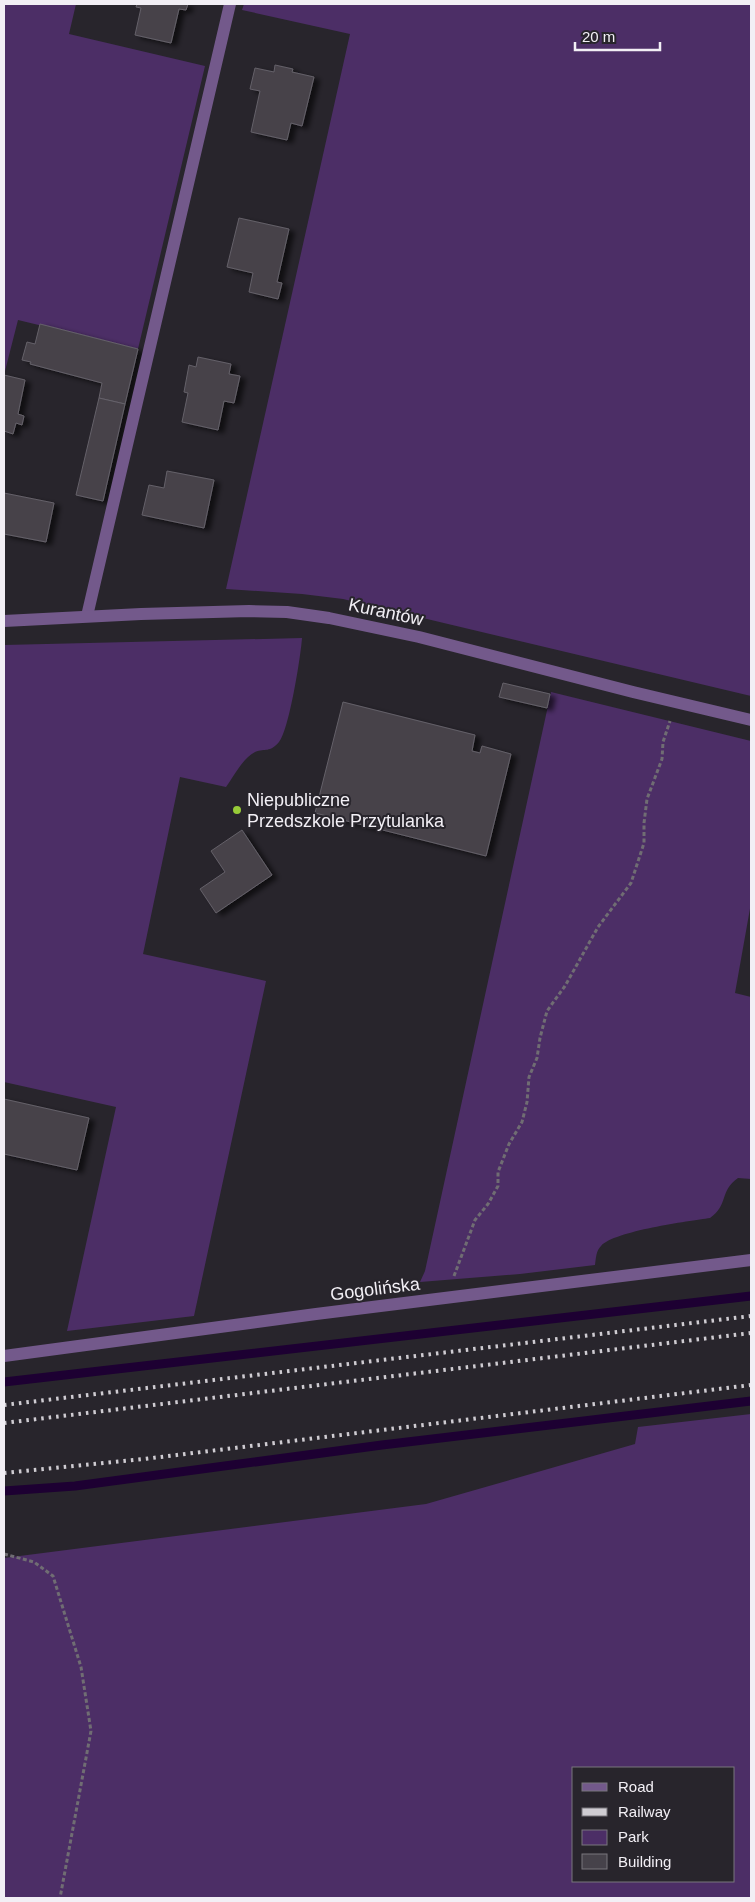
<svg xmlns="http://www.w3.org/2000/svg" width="755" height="1902" font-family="Helvetica,sans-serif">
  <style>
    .green { fill: #4c2e66; fill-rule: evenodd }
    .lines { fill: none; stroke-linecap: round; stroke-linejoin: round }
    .stream { stroke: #1d0032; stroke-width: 9 }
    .building { fill: #46424a; stroke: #656169; filter: url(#shadow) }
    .path { stroke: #706d73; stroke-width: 3; stroke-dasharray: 4 2.5; stroke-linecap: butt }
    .lane { stroke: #73598b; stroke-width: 12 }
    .street { stroke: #73598b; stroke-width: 12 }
    .rail { stroke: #cfccd2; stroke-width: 4; stroke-dasharray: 2.5 5; stroke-linecap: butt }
    .poi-dot { fill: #97cb38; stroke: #28252c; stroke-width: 2 }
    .labels { text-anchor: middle; stroke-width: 4; stroke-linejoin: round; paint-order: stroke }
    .street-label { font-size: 18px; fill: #f2eff5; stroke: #28252c }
    .poi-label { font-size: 18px; fill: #f2eff5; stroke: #28252c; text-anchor: start }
  </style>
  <defs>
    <filter id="shadow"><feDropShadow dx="5.5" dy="3" stdDeviation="2.5" flood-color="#0009"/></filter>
  </defs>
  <rect width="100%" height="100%" fill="#28252c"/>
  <g class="green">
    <path d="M 4,4 L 76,4 L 69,34 L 205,66 L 138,349 L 18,320 L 4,375 Z"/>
    <path d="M 244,4 L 751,4 L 751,696 L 343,599 L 302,594 L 226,589 L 350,34 L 242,10 Z"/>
    <path d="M 302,638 C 301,655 289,731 279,742 C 269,753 266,748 255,752 C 243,758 234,776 226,787 L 180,777 L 143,954 L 266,981 L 194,1316 L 67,1331 L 116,1107 L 4,1082 L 4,645 Z"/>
    <path d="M 551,692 L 751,741 L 751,903 L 735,993 L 751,997 L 751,1179 L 738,1178 C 719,1191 729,1205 710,1218 C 689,1221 614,1231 601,1246 C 596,1251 596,1258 595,1265 L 520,1274 L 420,1282 L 425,1271 Z"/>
    <path d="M 751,1414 L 751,1898 L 4,1898 L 4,1558 L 426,1504 L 635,1444 L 638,1427 ZM 574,1768 L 734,1768 L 734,1881 L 574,1881 Z"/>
  </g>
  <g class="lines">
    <g class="stream">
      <path d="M 4,1382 L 751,1296"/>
      <path d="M 4,1491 L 75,1486 L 382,1445 L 751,1401"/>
    </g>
  </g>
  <g class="building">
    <path d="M 137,4 L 188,4 L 186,10 L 179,9 L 171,43 L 135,35 L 141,8 L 136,7 Z"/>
    <path d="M 275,65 L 293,69 L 292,72 L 314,77 L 302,126 L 291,123 L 287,140 L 251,132 L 260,91 L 250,89 L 255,68 L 274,72 Z"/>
    <path d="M 239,218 L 289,229 L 277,282 L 282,283 L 278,299 L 249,292 L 253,273 L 227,267 Z"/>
    <path d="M 40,324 L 138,349 L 125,404 L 99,398 L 102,383 L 30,364 L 31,362 L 22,360 L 27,342 L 35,344 Z"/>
    <path d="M 198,357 L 231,364 L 229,374 L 240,376 L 234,403 L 224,401 L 218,430 L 182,422 L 188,393 L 184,392 L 189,365 L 196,367 Z"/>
    <path d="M 4,375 L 25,380 L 18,414 L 24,416 L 22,425 L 16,423 L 13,434 L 4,431 Z"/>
    <path d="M 99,398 L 125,404 L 103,501 L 76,495 Z"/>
    <path d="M 167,471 L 214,480 L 204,528 L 142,515 L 149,485 L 164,488 Z"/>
    <path d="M 4,493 L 54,503 L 46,542 L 4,534 Z"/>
    <path d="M 503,683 L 550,694 L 547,708 L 499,697 Z"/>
    <path d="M 343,702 L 475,735 L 472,751 L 480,753 L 482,746 L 511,754 L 486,856 L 315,813 Z"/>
    <path d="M 242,830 L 272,875 L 216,913 L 200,889 L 225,872 L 211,851 Z"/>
    <path d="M 4,1099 L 89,1118 L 77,1170 L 4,1154 Z"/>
  </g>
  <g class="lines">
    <g class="path">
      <path d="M 454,1276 L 475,1220 L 488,1204 L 498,1186 L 498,1172 L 509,1144 L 522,1122 L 527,1102 L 529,1077 L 537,1058 L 540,1038 L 547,1011 L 565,986 L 598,927 L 631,883 L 644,843 L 644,823 L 647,799 L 662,759 L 663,742 L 670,721"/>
      <path d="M 4,1554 L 34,1562 L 53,1576 L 81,1667 L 91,1731 L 60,1898"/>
    </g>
    <path class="lane" d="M 87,616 L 230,4"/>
    <g class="street">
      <path d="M 4,621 L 141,614 L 249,611 L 287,612 L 329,618 L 419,637 L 633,692 L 751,720"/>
      <path d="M 4,1356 L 316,1314 L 751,1260"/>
    </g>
    <g class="rail">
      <path d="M 4,1405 L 751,1316"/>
      <path d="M 4,1423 L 751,1333"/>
      <path d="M 4,1473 L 144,1459 L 751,1385"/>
    </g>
  </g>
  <circle class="poi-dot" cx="237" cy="810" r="5"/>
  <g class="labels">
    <g class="street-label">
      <text transform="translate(386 612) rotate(12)" y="6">Kurantów</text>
      <text transform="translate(375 1289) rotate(-7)" y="6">Gogolińska</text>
    </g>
    <g class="poi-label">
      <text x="247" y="806">Niepubliczne<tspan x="247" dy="21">Przedszkole Przytulanka</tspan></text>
    </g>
  </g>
  <rect width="755" height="1902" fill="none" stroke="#f2eff5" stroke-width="10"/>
  <rect x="572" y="1767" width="162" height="115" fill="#28252c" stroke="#79767c"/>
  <rect x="582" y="1783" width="25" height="8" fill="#73598b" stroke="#79767c"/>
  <text x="618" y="1792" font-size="15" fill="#f2eff5">Road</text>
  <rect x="582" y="1808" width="25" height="8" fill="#cfccd2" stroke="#79767c"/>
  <text x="618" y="1817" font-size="15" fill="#f2eff5">Railway</text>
  <rect x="582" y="1830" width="25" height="15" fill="#4c2e66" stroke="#79767c"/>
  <text x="618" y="1842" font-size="15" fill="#f2eff5">Park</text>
  <rect x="582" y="1854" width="25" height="15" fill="#46424a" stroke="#79767c"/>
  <text x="618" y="1867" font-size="15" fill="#f2eff5">Building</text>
  <path d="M575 42v8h85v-8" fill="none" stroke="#f2eff5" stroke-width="2.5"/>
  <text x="582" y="42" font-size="15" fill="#f2eff5" stroke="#28252c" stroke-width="4" paint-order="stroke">20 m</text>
</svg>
